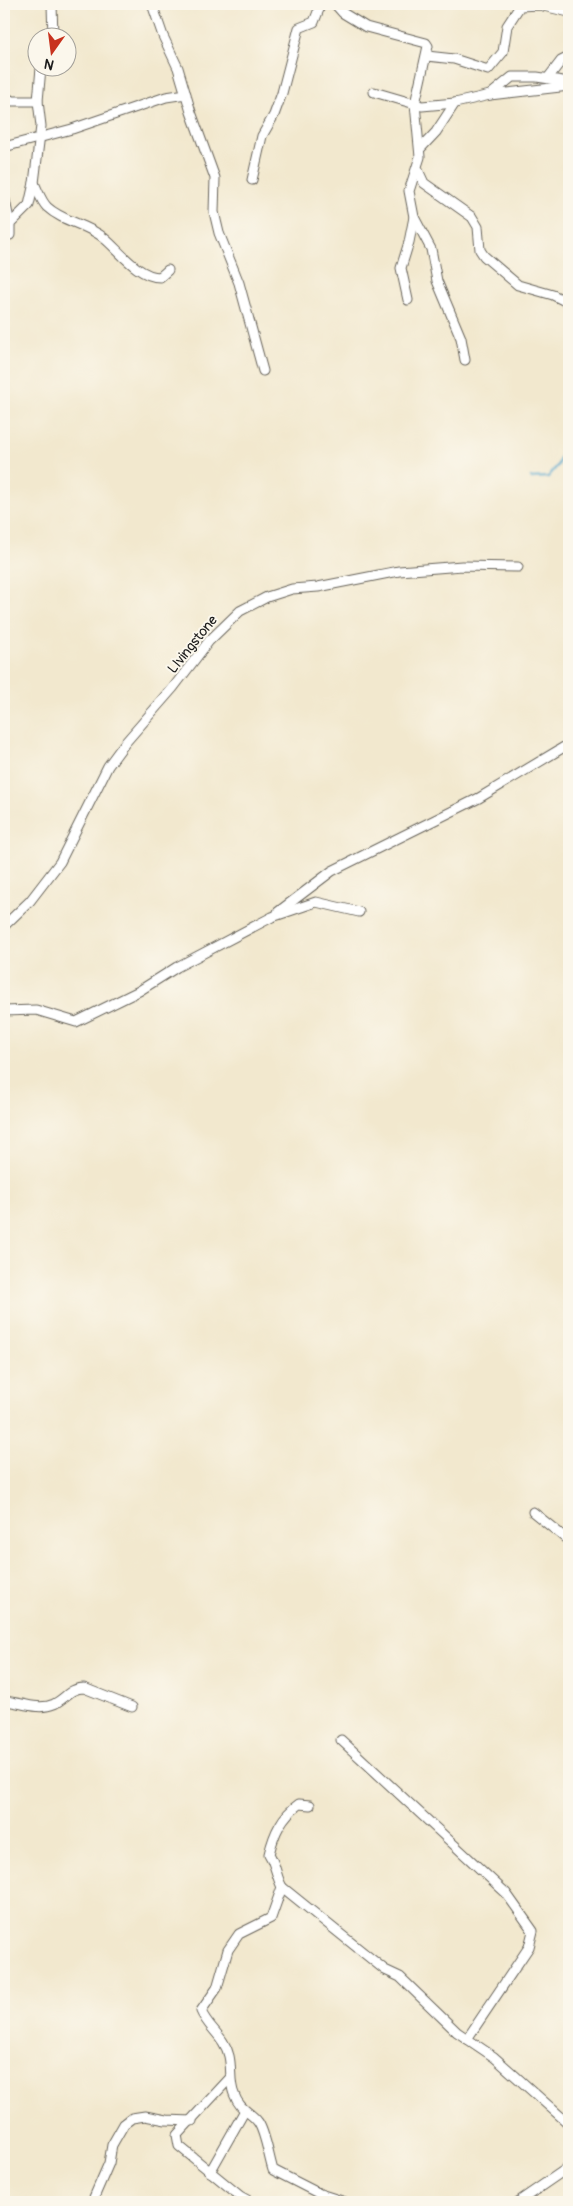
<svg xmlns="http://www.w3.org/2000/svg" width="573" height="2206" font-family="Pangolin,sans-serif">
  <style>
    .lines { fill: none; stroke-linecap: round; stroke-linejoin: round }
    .stream { stroke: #4ca4ca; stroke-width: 2.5 }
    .street-casing { stroke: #67635a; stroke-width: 11 }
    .street { stroke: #fff; stroke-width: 9 }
    .labels { text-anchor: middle; stroke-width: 4; stroke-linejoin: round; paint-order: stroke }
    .street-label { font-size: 14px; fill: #1c1c1c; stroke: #fbf7ec }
  </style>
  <rect width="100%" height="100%" fill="#fbf7ec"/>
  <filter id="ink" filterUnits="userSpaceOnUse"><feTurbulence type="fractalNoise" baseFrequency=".02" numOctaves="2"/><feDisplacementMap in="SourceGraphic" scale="10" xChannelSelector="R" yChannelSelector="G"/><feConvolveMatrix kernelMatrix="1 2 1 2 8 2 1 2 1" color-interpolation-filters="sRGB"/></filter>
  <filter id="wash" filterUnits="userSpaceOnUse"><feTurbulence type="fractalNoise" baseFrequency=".0096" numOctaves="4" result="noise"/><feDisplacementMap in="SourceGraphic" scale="20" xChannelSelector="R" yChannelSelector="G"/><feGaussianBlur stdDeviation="1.12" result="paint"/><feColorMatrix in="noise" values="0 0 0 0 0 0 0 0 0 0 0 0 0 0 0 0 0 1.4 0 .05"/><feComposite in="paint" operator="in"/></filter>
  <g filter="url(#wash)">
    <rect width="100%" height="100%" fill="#f2e8ce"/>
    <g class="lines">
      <path class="stream" d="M 531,478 L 548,477 L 558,465 L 563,448 L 569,447"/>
    </g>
  </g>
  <g filter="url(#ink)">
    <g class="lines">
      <g class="street-casing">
        <g id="street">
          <path d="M 52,4 L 53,38"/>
          <path d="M 152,4 L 163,36 L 178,68 L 191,112 L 215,178 L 214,212 L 219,233 L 239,283 L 263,371"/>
          <path d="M 335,4 L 343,13 L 366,27 L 426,43 L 428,46 L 415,104 L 420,157 L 409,191 L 414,217 L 431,249 L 437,281 L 461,338 L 465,360"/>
          <path d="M 427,56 L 454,59 L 488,70 L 503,52 L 507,26 L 520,6 L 539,5 L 569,12"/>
          <path d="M 548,78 L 561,61 L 569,57"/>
          <path d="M 374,92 L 422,106 L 455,103 L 490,95 L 569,86"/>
          <path d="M 490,95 L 512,77 L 537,77 L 569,82"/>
          <path d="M 4,96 L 12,101 L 38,101"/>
          <path d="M 4,147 L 72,129 L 166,97 L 186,94"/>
          <path d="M 420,149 L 436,132 L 455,103"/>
          <path d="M 417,168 L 424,183 L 472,217 L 478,227 L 480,250 L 484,256 L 518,285 L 553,295 L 569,303"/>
          <path d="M 252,180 L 262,136 L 274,115 L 282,93 L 299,28 L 314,22 L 321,4"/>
          <path d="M 34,183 C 38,191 41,201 47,207 C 63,222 87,224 104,238 C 120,251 138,277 160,277 L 168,270"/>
          <path d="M 4,196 L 10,224"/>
          <path d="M 10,235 L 10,224 L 29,205 L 34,183 L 41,126 L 38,101 L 41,68"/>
          <path d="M 408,300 L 401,268 L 409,242 L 414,217"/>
          <path d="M 278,912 L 332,871 L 479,798 L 569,744"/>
          <path d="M 4,926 L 30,901 L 60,862 L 108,766 L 125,743 L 173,688 L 209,641 L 240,611 L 267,597 L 292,589 L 318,587 L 399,571 L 462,566 L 518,567"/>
          <path d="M 4,1011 L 36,1010 L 76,1022 L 139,991 L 177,967 L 272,917 L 316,902 L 359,912"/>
          <path d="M 533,1512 L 569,1541"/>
          <path d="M 4,1701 C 20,1702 38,1711 54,1704 C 66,1698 70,1688 84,1688 L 132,1707"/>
          <path d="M 341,1740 L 506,1893 L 533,1931 L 529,1947 L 467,2039"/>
          <path d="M 310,1805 L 299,1804 C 282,1816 274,1833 269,1854 C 276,1865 276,1876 282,1887 L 271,1918 L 239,1934 L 228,1950 L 217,1988 L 201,2011 C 208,2028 225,2037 229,2056 C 232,2069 229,2082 234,2094 C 240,2111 251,2112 258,2122 C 265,2131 269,2158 273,2170 L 320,2194 L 345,2202"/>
          <path d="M 282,1887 L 385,1970 L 400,1977 L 457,2032 L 494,2057 L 569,2124"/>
          <path d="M 230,2078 L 177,2135 L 179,2146 L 240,2196 L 251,2202"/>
          <path d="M 210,2172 L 244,2112"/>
          <path d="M 92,2202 L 109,2163 L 112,2145 L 124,2124 L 132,2118 L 145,2116 L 166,2120 L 192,2121"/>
          <path d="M 518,2202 L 569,2167"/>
        </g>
      </g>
      <use href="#street" class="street"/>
    </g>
  </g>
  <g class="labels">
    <g class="street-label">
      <text transform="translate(192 644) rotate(-51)" y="5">LIvingstone</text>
    </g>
  </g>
  <rect width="573" height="2206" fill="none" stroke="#fbf7ec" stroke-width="20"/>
  <g transform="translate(52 52) rotate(194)"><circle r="24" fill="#fbf7ec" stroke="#a29f99"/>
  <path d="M0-4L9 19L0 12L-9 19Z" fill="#c8321e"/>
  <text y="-8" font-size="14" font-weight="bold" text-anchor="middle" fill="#1c1c1c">N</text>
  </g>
</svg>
